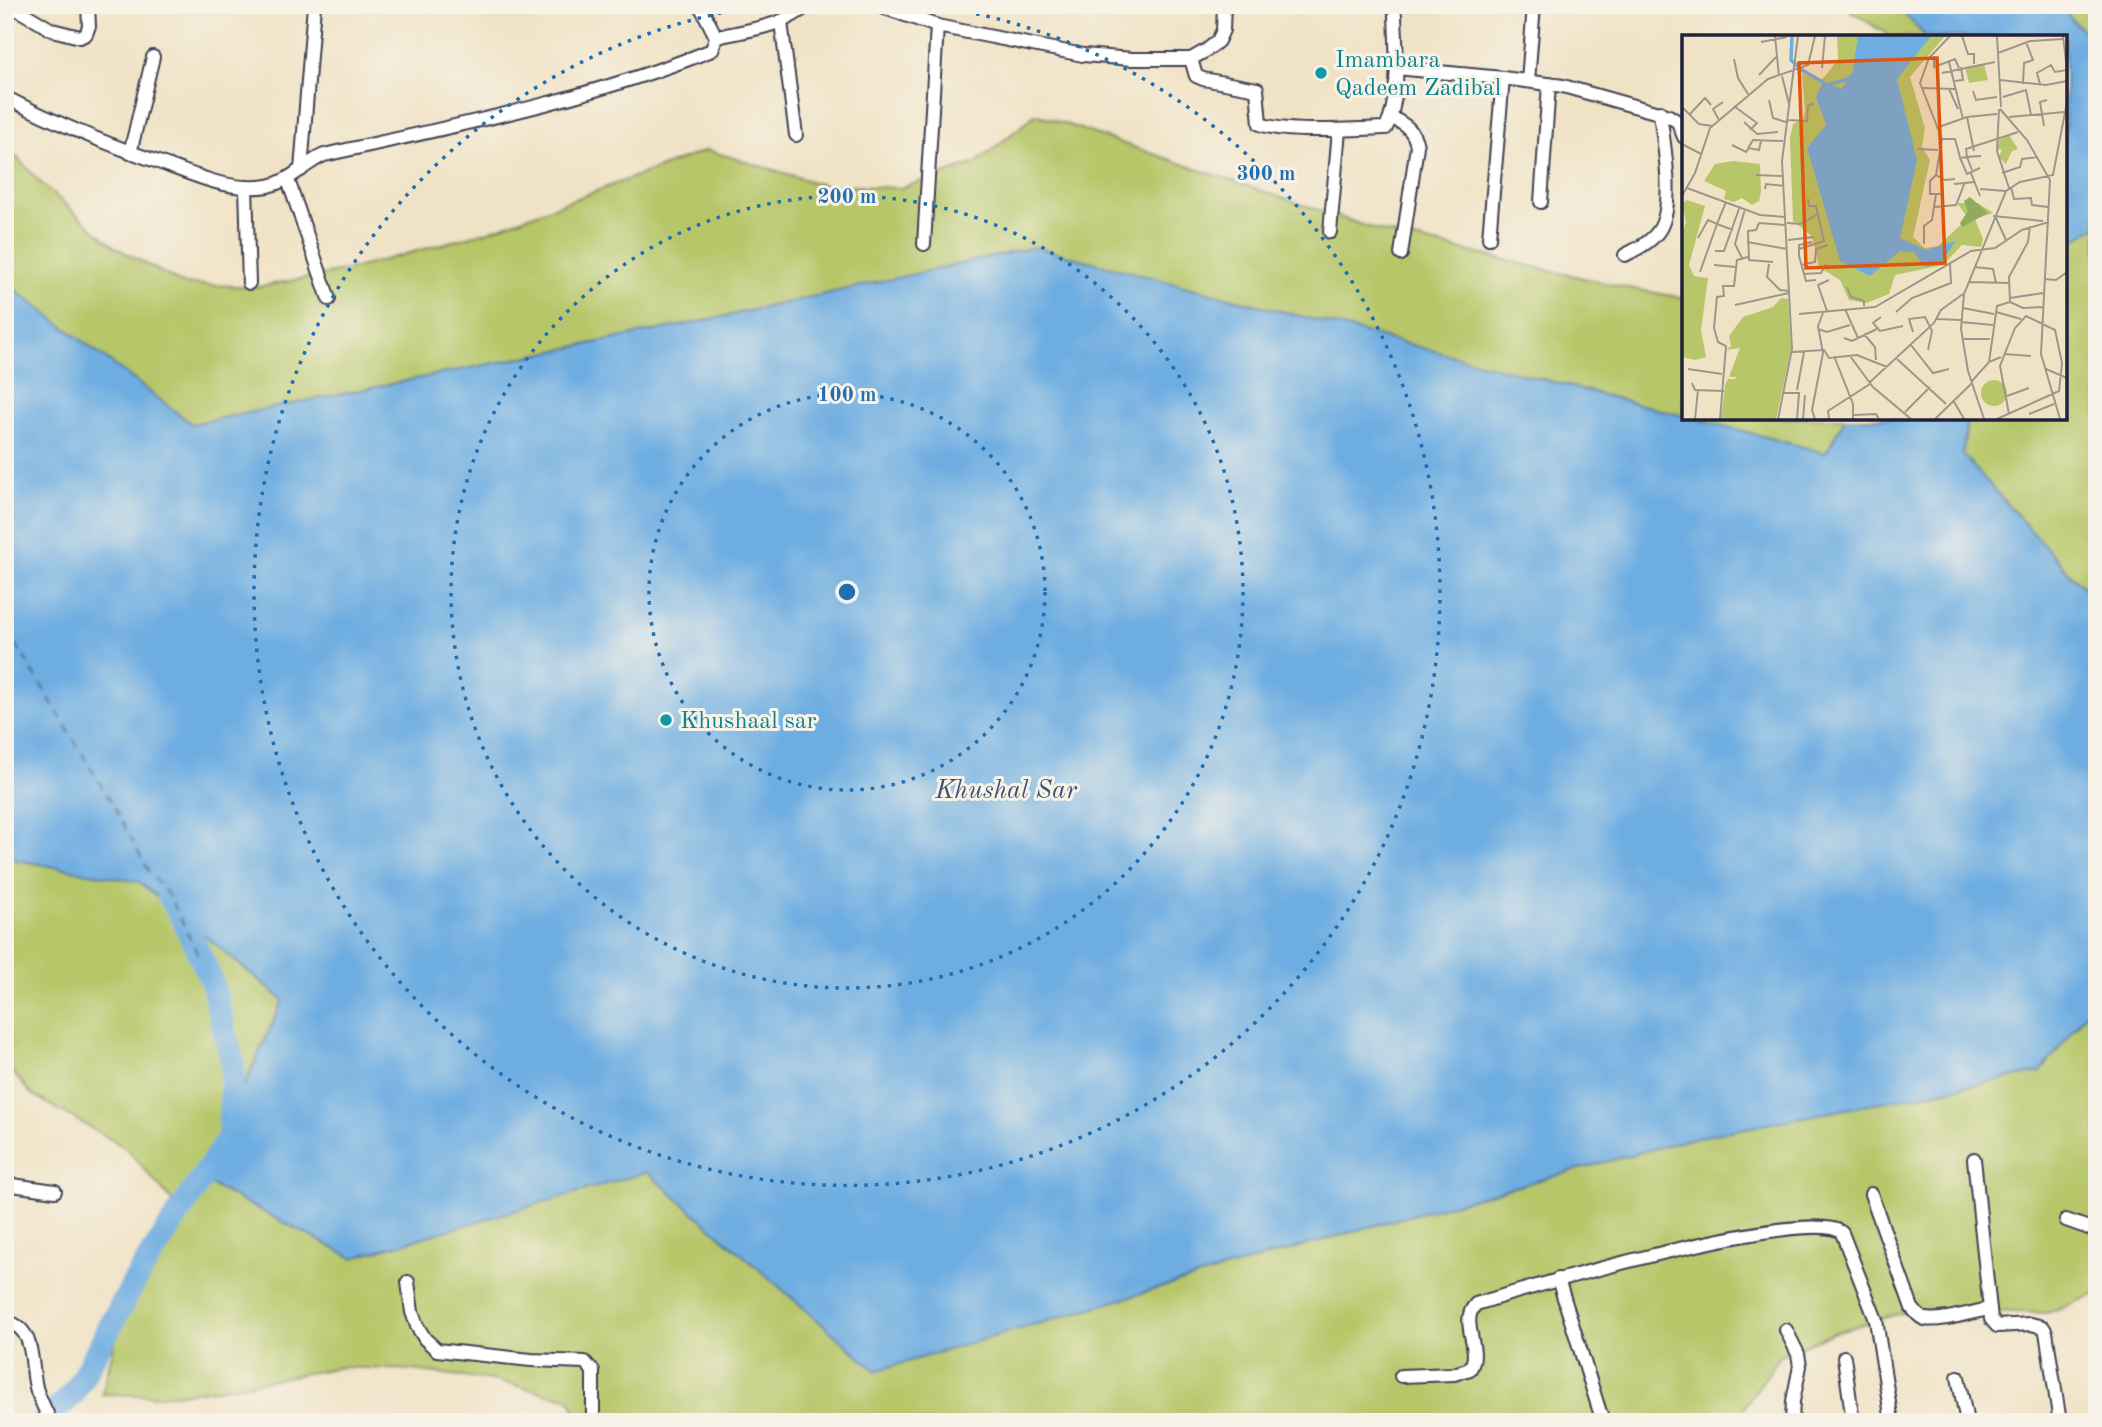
<svg xmlns="http://www.w3.org/2000/svg" width="2102" height="1427" font-family="'Old Standard TT',serif">
  <style>
    .green { fill: #b6c668; stroke: #6c7452; stroke-width: 2 }
    .water { fill: #6eade1; stroke: #48688e; stroke-width: 2 }
    .lines { fill: none; stroke-linecap: round; stroke-linejoin: round }
    .river { stroke: #6eade1; stroke-width: 24 }
    .ferry { stroke: #3d5375; stroke-width: 2; stroke-dasharray: 9 7; stroke-linecap: butt }
    .street-casing { stroke: #413f50; stroke-width: 16 }
    .street { stroke: #fff; stroke-width: 12 }
    .ring { fill: none; stroke: #1f6fb2; stroke-width: 3.5; stroke-dasharray: 3.5 7 }
    .culture-dot { fill: #0f9aa8; stroke: #f7f3e8; stroke-width: 2.5 }
    .labels { text-anchor: middle; stroke-width: 6; stroke-linejoin: round; paint-order: stroke }
    .culture-label { font-size: 24px; fill: #0d838f; stroke: #f7f3e8; text-anchor: start }
    .water-label { font-size: 26px; font-style: italic; fill: #3d5375; stroke: #f7f3e8 }
    .inset-river { fill: none; stroke: #6eade1; stroke-width: 3.5 }
    .inset-road { fill: none; stroke: #9e958d; stroke-width: 2 }
    .view { fill: #de560e; fill-opacity: 0.15; stroke: #de560e; stroke-width: 3.5 }
    .inset-edge { fill: none; stroke: #22223b; stroke-width: 3.5 }
    .centre { fill: #1f6fb2; stroke: #f7f3e8; stroke-width: 3.5 }
    .ring-label { font-size: 21px; text-anchor: middle; font-weight: bold; fill: #1f6fb2; stroke: #f7f3e8; stroke-width: 6; stroke-linejoin: round; paint-order: stroke }
  </style>
  <rect width="100%" height="100%" fill="#f7f3e8"/>
  <filter id="ink" filterUnits="userSpaceOnUse"><feTurbulence type="fractalNoise" baseFrequency=".0143" numOctaves="2"/><feDisplacementMap in="SourceGraphic" scale="14" xChannelSelector="R" yChannelSelector="G"/><feConvolveMatrix kernelMatrix="1 2 1 2 8 2 1 2 1" color-interpolation-filters="sRGB"/></filter>
  <filter id="wash" filterUnits="userSpaceOnUse"><feTurbulence type="fractalNoise" baseFrequency=".00686" numOctaves="4" result="noise"/><feDisplacementMap in="SourceGraphic" scale="28" xChannelSelector="R" yChannelSelector="G"/><feGaussianBlur stdDeviation="1.57" result="paint"/><feColorMatrix in="noise" values="0 0 0 0 0 0 0 0 0 0 0 0 0 0 0 0 0 1.4 0 .05"/><feComposite in="paint" operator="in"/></filter>
  <g filter="url(#wash)">
    <rect width="100%" height="100%" fill="#f0e2c4"/>
    <path class="green" d="M 1842,5 L 2097,5 L 2097,1294 L 2047,1313 L 1915,1309 L 1832,1333 L 1781,1355 L 1734,1422 L 581,1422 L 570,1399 L 492,1380 L 411,1370 L 341,1367 L 231,1387 L 160,1396 L 102,1394 L 125,1301 L 186,1217 L 126,1148 L 31,1094 L 5,1063 L 5,145 L 43,185 L 115,247 L 183,284 L 258,287 L 348,270 L 486,232 L 707,150 L 823,185 L 901,188 L 976,163 L 1036,114 L 1383,232 L 1623,287 L 1684,298 L 1684,418 L 2065,418 L 2065,37 L 1891,37 Z"/>
    <g class="water">
      <path d="M 1896,5 L 2057,5 L 2091,38 L 2097,55 L 2097,226 L 2065,245 L 2065,37 L 1926,37 Z"/>
      <path d="M 1035,247 L 1684,416 L 1684,418 L 1694,418 L 1826,453 L 1845,418 L 1967,418 L 1963,455 L 2072,576 L 2097,599 L 2097,998 L 2041,1072 L 1693,1138 L 1365,1228 L 876,1371 L 647,1172 L 353,1258 L 201,1180 L 283,1000 L 139,882 L 5,858 L 5,282 L 192,424 L 708,320 Z"/>
    </g>
    <g class="lines">
      <path class="river" d="M 43,1422 L 74,1393 L 137,1277 L 229,1137 L 233,1064 L 212,982 L 182,917 L 169,896"/>
      <path class="ferry" d="M 5,631 L 20,650 L 116,810 L 149,872 L 169,896 L 201,960"/>
    </g>
  </g>
  <g filter="url(#ink)">
    <g class="lines">
      <g class="street-casing">
        <g id="street">
          <path d="M 10,5 L 52,30 L 80,37 L 86,34 L 89,26 L 88,5"/>
          <path d="M 876,5 L 937,26 L 1083,55 L 1132,59 L 1191,59 L 1207,50 L 1218,41 L 1223,30 L 1224,5"/>
          <path d="M 781,22 L 796,135"/>
          <path d="M 716,37 C 748,30 782,27 808,5"/>
          <path d="M 1191,59 L 1196,76 L 1203,79 L 1257,89 L 1260,124 C 1289,134 1354,129 1386,128 C 1401,98 1396,48 1395,15"/>
          <path d="M 1396,68 L 1503,78 L 1563,86 L 1669,116 L 1678,122 L 1684,137"/>
          <path d="M 1528,81 L 1534,5"/>
          <path d="M 5,97 C 57,124 109,145 164,164 C 197,176 232,192 268,186 C 291,181 304,164 324,155 C 454,126 588,100 712,50 L 716,37 L 700,5"/>
          <path d="M 1391,117 C 1406,125 1414,130 1417,146 L 1401,254"/>
          <path d="M 130,153 L 153,57"/>
          <path d="M 301,170 L 314,5"/>
          <path d="M 288,180 L 329,299"/>
          <path d="M 246,187 L 249,283"/>
          <path d="M 1541,202 L 1549,84"/>
          <path d="M 1330,232 L 1339,130"/>
          <path d="M 1489,238 L 1503,78"/>
          <path d="M 924,244 L 937,26"/>
          <path d="M 1625,255 C 1637,249 1649,243 1657,233 C 1677,209 1663,142 1660,112"/>
          <path d="M 1974,1159 L 1991,1319 L 1997,1326 L 2031,1324 L 2043,1327 L 2046,1332 L 2060,1422"/>
          <path d="M 5,1184 L 55,1191"/>
          <path d="M 1871,1194 L 1912,1308 C 1916,1312 1919,1318 1925,1319 C 1941,1322 1972,1312 1989,1309"/>
          <path d="M 2066,1220 L 2097,1231"/>
          <path d="M 1558,1279 L 1603,1422"/>
          <path d="M 408,1282 L 412,1312 L 417,1326 L 425,1339 L 437,1350 L 531,1360 L 585,1362 L 593,1371 L 593,1422"/>
          <path d="M 5,1321 C 38,1328 29,1366 37,1391 C 41,1401 46,1412 51,1422"/>
          <path d="M 1786,1330 L 1798,1354 L 1800,1366 L 1793,1401 L 1792,1422"/>
          <path d="M 1844,1357 L 1853,1422"/>
          <path d="M 1401,1376 L 1454,1374 L 1470,1369 C 1483,1348 1458,1322 1476,1304 C 1525,1289 1812,1204 1842,1233 L 1876,1320 L 1892,1422"/>
          <path d="M 1958,1377 L 1967,1422"/>
        </g>
      </g>
      <use href="#street" class="street"/>
    </g>
  </g>
  <g class="ring">
    <circle cx="847" cy="592" r="198"/>
    <circle cx="847" cy="592" r="396"/>
    <path d="M935 6A593 593 0 1 1 759 6"/>
  </g>
  <g class="culture-dot">
    <circle cx="1321" cy="73" r="7"/>
    <circle cx="666" cy="720" r="7"/>
  </g>
  <g class="labels">
    <g class="culture-label">
      <text x="1335" y="67">Imambara<tspan x="1335" dy="28">Qadeem Zadibal</tspan></text>
      <text x="680" y="728">Khushaal sar</text>
    </g>
    <g class="water-label">
      <text x="1006" y="798">Khushal Sar</text>
    </g>
  </g>
  <g transform="translate(1682 35)">
    <rect width="385" height="385" fill="#f0e2c4"/>
    <path d="M 155,1 L 263,1 L 228,42 L 243,93 L 240,112 L 248,125 L 231,202 L 243,213 L 256,211 L 286,183 L 275,168 L 296,168 L 311,178 L 293,184 L 301,204 L 299,212 L 280,210 L 261,230 L 213,240 L 207,259 L 185,268 L 167,265 L 158,245 L 137,232 L 130,201 L 111,186 L 108,103 L 111,89 L 121,84 L 123,76 L 120,38 L 138,46 L 144,40 L 156,24 ZM 302,29 L 306,45 L 287,48 L 283,32 ZM 327,100 L 336,114 L 330,116 L 324,129 L 317,122 L 320,114 L 315,115 L 317,105 ZM 51,126 L 78,129 L 79,156 L 77,166 L 70,170 L 60,163 L 52,167 L 42,164 L 44,156 L 22,146 L 33,129 ZM 5,165 L 23,171 L 7,230 L 12,241 L 26,243 L 19,295 L 24,322 L 14,325 L 0,322 L 0,200 L 4,187 L 0,168 ZM 99,263 L 106,264 L 109,315 L 94,384 L 39,384 L 43,350 L 46,344 L 53,344 L 55,342 L 47,342 L 58,313 L 44,315 L 49,311 L 47,301 L 61,282 L 91,272 ZM299 358a13 13 0 1 1 26 0a13 13 0 1 1-26 0Z" fill="#b6c668"/>
    <path d="M 288,162 L 306,178 L 280,192 L 278,188 L 286,176 L 282,166 Z" fill="#90ab5c"/>
    <path d="M 176,1 L 249,1 L 215,44 L 235,125 L 218,203 L 244,215 L 274,206 L 259,227 L 249,231 L 243,232 L 231,217 L 218,216 L 188,241 L 158,226 L 125,113 L 144,90 L 134,62 L 141,47 L 159,54 L 170,40 Z" fill="#6eade1"/>
    <path class="inset-river" d="M 110,1 L 109,25 L 120,35 L 146,50 L 169,43M 163,46 L 223,1"/>
    <path class="inset-road" d="M 93,1 L 97,41M 268,1 L 247,23 L 238,48 L 260,104 L 254,140 L 263,145 L 273,144M 280,1 L 286,19 L 292,19 L 292,29M 315,1 L 319,72M 381,1 L 385,35M 79,7 L 105,2M 316,18 L 348,6 L 381,4M 252,21 L 252,32 L 273,24 L 277,33M 52,24 L 56,43 L 66,59M 267,27 L 281,84M 140,33 L 143,1M 260,38 L 313,27M 77,40 L 94,22M 100,41 L 107,69M 318,45 L 364,50 L 385,46M 273,46 L 281,45 L 279,32M 341,49 L 342,28 L 351,25 L 344,7M 358,49 L 355,38 L 369,30 L 373,37 L 385,35M 241,53 L 273,54M 267,54 L 276,74M 291,56 L 294,65 L 315,62M 321,62 L 344,55 L 349,80M 87,65 L 91,83 L 104,87M 52,71 L 75,88 L 68,95M 0,72 L 17,89 L 30,91M 317,74 L 315,116 L 327,153M 318,74 L 345,105 L 368,145 L 359,319 L 378,384M 7,80 L 23,63 L 29,70M 285,82 L 292,116M 327,82 L 382,77M 37,85 L 31,74 L 41,67M 106,85 L 125,86 L 126,71 L 132,68M 62,87 L 75,99 L 96,97M 362,91 L 358,67 L 365,65M 254,93 L 285,82 L 315,79M 260,104 L 273,104 L 278,122M 0,109 L 19,119M 50,110 L 64,117 L 67,113 L 77,115 L 79,106M 66,113 L 71,105 L 101,106M 235,114 L 256,115M 298,133 L 285,139 L 278,123 L 285,122 L 284,114 L 336,97M 290,135 L 285,122 L 299,121M 289,138 L 298,161M 320,138 L 338,132 L 340,124 L 355,122M 74,140 L 100,141M 254,140 L 248,146 L 248,159 L 259,159M 272,149 L 293,147M 329,152 L 332,164 L 349,163 L 350,170 L 366,172M 5,153 L 78,180 L 103,182M 83,154 L 84,149 L 102,151M 298,154 L 324,156M 0,161 L 13,138 L 28,93 L 86,44 L 126,30 L 133,1M 253,172 L 274,170 L 283,147M 311,181 L 361,186M 314,183 L 324,205M 105,188 L 118,189 L 136,179M 16,203 L 26,185 L 35,189 L 44,167M 106,205 L 132,202M 65,207 L 105,214M 130,207 L 117,210 L 117,221 L 124,246 L 134,245M 242,209 L 242,191 L 250,185 L 254,159M 117,214 L 142,206 L 134,171 L 127,171 L 126,164M 33,216 L 42,216 L 58,171M 60,223 L 53,209 L 63,174M 91,227 L 67,225 L 66,196 L 74,195 L 77,188 L 104,190M 87,229 L 85,242 L 98,255 L 107,256M 32,230 L 54,232M 119,230 L 133,227 L 134,214 L 146,210M 292,232 L 311,234 L 314,248M 18,237 L 35,189 L 51,195M 121,239 L 139,238 L 144,229M 362,244 L 374,245 L 385,237M 287,247 L 327,248M 165,252 L 169,262 L 182,266 L 182,271M 328,263 L 361,258M 328,267 L 341,273 L 361,272M 53,270 L 107,258M 281,273 L 312,279M 163,274 L 176,303M 145,276 L 136,250 L 147,245M 214,277 L 230,263 L 269,248 L 268,229M 314,277 L 339,284M 117,279 L 193,272 L 289,216 L 313,213 L 340,195 L 367,187M 199,282 L 191,288 L 198,296 L 221,291M 255,284 L 279,285M 279,287 L 311,290M 136,294 L 145,297 L 168,290M 231,297 L 227,284 L 243,282 L 250,296 L 246,315M 182,299 L 193,312 L 194,325M 162,303 L 170,306 L 195,294M 282,304 L 308,304M 229,310 L 251,338 L 267,334M 110,317 L 142,315 L 147,323 L 175,320 L 205,332M 322,319 L 349,321M 152,321 L 171,369 L 171,384M 168,321 L 191,352 L 229,384M 215,324 L 264,369M 307,327 L 315,271 L 328,267 L 327,242 L 346,207 L 348,191M 6,334 L 40,339M 364,334 L 385,343M 0,346 L 0,373M 290,346 L 307,327 L 319,322M 10,348 L 13,355 L 42,356M 187,348 L 252,288 L 259,275 L 281,259M 115,355 L 122,317M 102,358 L 117,358 L 115,384M 325,361 L 347,353M 271,365 L 282,384M 223,377 L 248,352M 347,379 L 372,369M 172,380 L 194,379 L 197,384M 13,384 L 16,355M 38,384 L 44,311 L 36,307 L 32,293 L 35,262 L 42,261 L 41,251 L 52,251 L 55,225 L 66,222M 96,384 L 110,314 L 100,126 L 116,1M 121,384 L 123,360M 133,384 L 130,375 L 141,318 L 136,291 L 141,278M 147,384 L 146,376 L 188,349M 253,384 L 290,348M 302,384 L 286,336 L 279,294 L 282,259 L 324,156 L 338,147 L 371,140 L 385,67M 315,384 L 377,356 L 380,328 L 373,295 L 344,281 L 333,293 L 318,331 L 327,379"/>
    <path class="view" d="M 255,23 L 263,228 L 124,233 L 117,28 Z"/>
    <rect width="385" height="385" class="inset-edge"/>
  </g>
  <circle cx="847" cy="592" r="10" class="centre"/>
  <g class="ring-label">
    <text x="1266" y="180">300 m</text>
    <text x="847" y="203">200 m</text>
    <text x="847" y="401">100 m</text>
  </g>
  <rect width="2102" height="1427" fill="none" stroke="#f7f3e8" stroke-width="28"/>
</svg>
